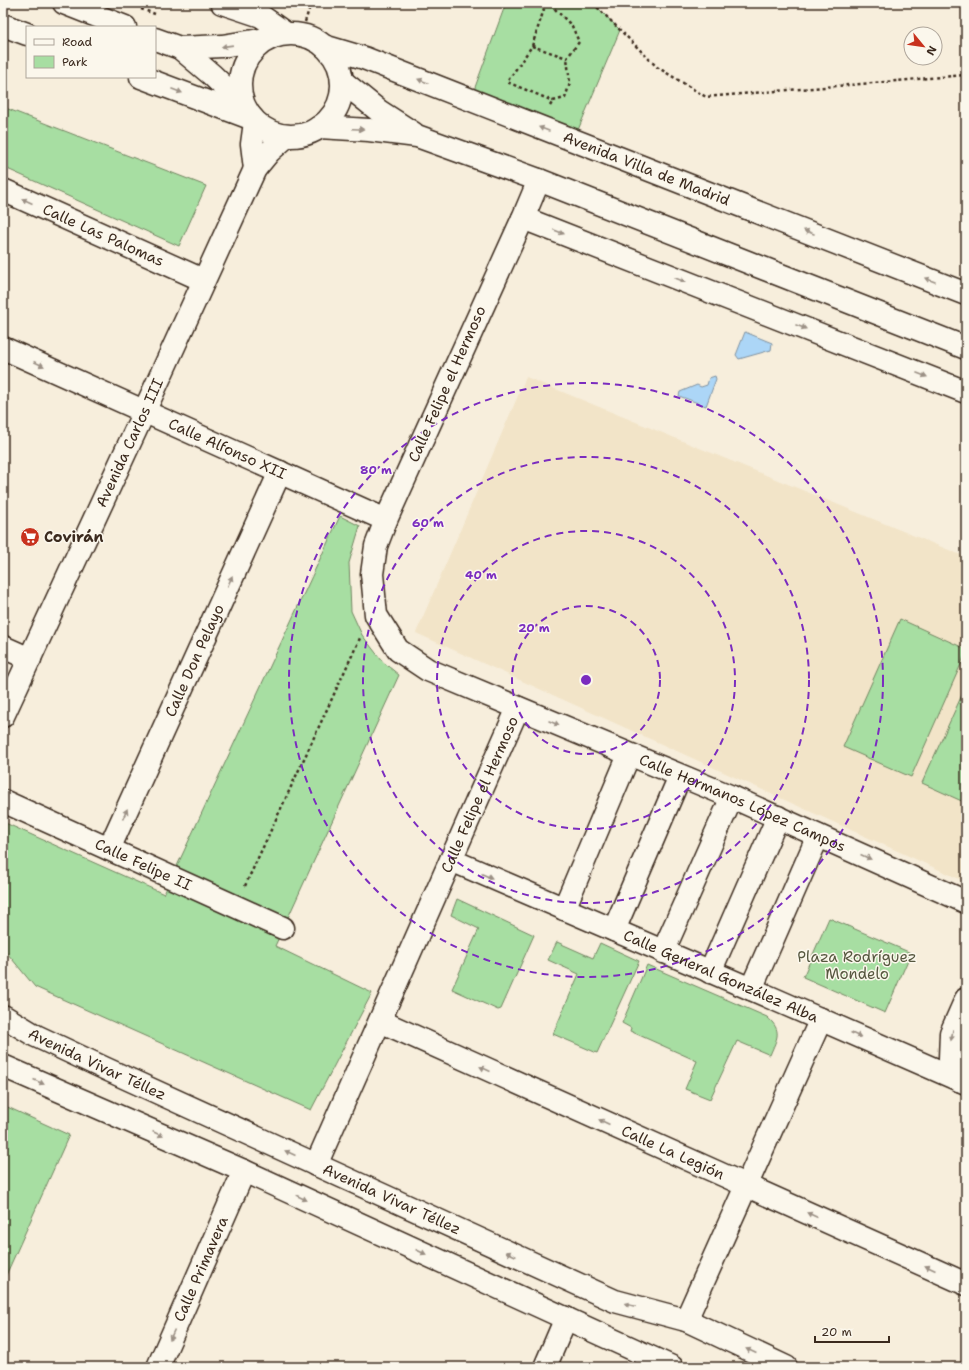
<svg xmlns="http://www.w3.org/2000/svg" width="969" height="1370" font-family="'Shantell Sans',sans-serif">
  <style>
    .built { fill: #f2e4c8 }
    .green { fill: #a7dea2; stroke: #718460 }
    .water { fill: #acd6f7; stroke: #7f91a0 }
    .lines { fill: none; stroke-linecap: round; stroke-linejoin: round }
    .minor-casing { stroke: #3b2a1e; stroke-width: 25 }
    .tertiary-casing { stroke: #3b2a1e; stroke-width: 25 }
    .path { stroke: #3b2a1e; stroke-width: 2.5; stroke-dasharray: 3 3; stroke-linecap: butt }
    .minor { stroke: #fbf7ec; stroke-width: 22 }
    .tertiary { stroke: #fbf7ec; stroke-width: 22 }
    .oneway { fill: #9b9085 }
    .ring { fill: none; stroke: #7b2cbf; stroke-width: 2; stroke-dasharray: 7 5 }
    .labels { text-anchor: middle; stroke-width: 3; stroke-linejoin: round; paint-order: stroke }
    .street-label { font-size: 15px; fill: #3b2a1e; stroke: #fbf7ec }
    .poi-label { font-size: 15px; font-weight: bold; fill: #3b2a1e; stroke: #fbf7ec; text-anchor: start }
    .park-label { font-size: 15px; fill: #56573f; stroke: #fbf7ec }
    .centre { fill: #7b2cbf; stroke: #fbf7ec; stroke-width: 2 }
    .ring-label { font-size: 12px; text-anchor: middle; font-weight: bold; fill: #7b2cbf; stroke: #fbf7ec; stroke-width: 3; stroke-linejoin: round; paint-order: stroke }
  </style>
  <rect width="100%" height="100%" fill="#f7eedc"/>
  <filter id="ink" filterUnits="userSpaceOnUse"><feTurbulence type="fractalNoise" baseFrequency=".025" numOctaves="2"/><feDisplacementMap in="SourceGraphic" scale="8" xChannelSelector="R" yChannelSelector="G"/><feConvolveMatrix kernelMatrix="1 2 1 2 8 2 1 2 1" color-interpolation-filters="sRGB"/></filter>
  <g filter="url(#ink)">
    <path class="built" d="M 526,377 L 966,557 L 966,882 L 416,633 Z"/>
    <g class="green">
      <path d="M 506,3 L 593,3 L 620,30 L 578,130 L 474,90 Z"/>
      <path d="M 3,107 L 206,186 L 179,246 L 3,167 Z"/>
      <path d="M 340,516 L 360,526 L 349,563 L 351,611 L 362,635 L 383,662 L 399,675 L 275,946 L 372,993 L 311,1110 L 35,987 L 3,948 L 3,822 L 164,894 Z"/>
      <path d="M 900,619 L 966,649 L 966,653 L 911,777 L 843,747 Z"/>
      <path d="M 966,686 L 966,803 L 922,783 Z"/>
      <path d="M 457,899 L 534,935 L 501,1009 L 498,1010 L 452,989 L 479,929 L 451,915 Z"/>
      <path d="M 829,918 L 911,953 L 885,1013 L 803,977 Z"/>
      <path d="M 557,942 L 593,958 L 600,943 L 639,961 L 597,1053 L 553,1034 L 579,974 L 548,960 Z"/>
      <path d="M 647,965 L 767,1017 C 783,1031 777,1038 770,1055 L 737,1041 L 710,1099 L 685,1089 L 697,1061 L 630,1031 L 631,1028 L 622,1023 Z"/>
      <path d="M 3,1105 L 69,1135 L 3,1282 Z"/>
    </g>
    <g class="water">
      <path d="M 745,332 L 772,343 L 771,350 L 739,359 L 736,355 Z"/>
      <path d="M 715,376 L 716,379 L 706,406 L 679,396 L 680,392 L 697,385 L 701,387 L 707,385 L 709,378 Z"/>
    </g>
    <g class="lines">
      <g class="minor-casing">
        <g id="minor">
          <path d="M 222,3 L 261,16 L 285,33"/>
          <path d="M 3,25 L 27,34"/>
          <path id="s1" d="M 327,47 L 364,58 L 966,294"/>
          <path d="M 141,77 L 253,119"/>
          <path d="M 255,169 L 252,144 L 255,122"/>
          <path id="s2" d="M 539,180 L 523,218 L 386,520 L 376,546 L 372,574 L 376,615 L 398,650 L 428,670 L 732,797 L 966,902"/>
          <path id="s3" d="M 3,190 L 203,280"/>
          <path d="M 523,218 L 966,392"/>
          <path id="s4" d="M 3,348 L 386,520"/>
          <path d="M 3,647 L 30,659"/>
          <path id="s5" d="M 3,716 L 144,412 L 255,169 L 269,152 L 287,136"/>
          <path id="s6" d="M 3,801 L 283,928"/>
          <path id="s7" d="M 109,849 L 280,472"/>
          <path id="s8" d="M 451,860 L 751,989 L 966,1083"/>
          <path d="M 564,909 L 629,755"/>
          <path d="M 614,930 L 680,776"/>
          <path d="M 663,952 L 732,797"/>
          <path d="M 710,972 L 778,817"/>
          <path d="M 751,989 L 818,836"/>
          <path id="s9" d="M 380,1021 L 966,1284"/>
          <path d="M 959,1080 L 950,1058 L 951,1033 L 966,999"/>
          <path id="s10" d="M 316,1165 L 518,708"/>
          <path d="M 686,1320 L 821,1019"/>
          <path id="s11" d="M 158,1367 L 244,1171"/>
          <path d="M 545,1367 L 566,1318"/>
        </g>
      </g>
      <g class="tertiary-casing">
        <g id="tertiary">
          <path d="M 64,3 L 125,27"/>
          <circle cx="291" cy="85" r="51"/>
          <path d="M 155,39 L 180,48 L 212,75 L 241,103"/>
          <path d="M 180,48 L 222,46 L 266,39"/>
          <path d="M 342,81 L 379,111 L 413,133"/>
          <path d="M 319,127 L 369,130 L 417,136 L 539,180 L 966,348"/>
          <path id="s12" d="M 3,1016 L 36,1036 L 104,1068 L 615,1301 L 686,1320 L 786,1367"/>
          <path d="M 3,1066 L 244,1171 L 672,1367"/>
        </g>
      </g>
      <g class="path">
        <path d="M 546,3 L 532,46 L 507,82 L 553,101"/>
        <path d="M 593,3 L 657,67 L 706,97 L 966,75"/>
        <path d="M 141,9 L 155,14"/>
        <path d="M 305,22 L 311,3"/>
        <path d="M 532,46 L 567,58 L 579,42 L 572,26 L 549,3"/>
        <path d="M 550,106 L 553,101 L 565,98 L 570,83 L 567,58"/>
        <path d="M 245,886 L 361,636"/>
      </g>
      <use href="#minor" class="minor"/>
      <use href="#tertiary" class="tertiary"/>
    </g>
    <defs><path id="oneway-solid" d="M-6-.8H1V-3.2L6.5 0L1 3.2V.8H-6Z"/></defs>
    <g class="oneway">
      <use href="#oneway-solid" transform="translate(227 46) rotate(172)"/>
      <use href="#oneway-solid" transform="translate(423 81) rotate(-159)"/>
      <use href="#oneway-solid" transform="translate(177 91) rotate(21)"/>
      <use href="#oneway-solid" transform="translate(358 129) rotate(3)"/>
      <use href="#oneway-solid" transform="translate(544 129) rotate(-159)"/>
      <use href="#oneway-solid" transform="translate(27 201) rotate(-156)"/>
      <use href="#oneway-solid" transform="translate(559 232) rotate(21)"/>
      <use href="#oneway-solid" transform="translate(809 232) rotate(-159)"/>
      <use href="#oneway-solid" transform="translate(680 280) rotate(21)"/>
      <use href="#oneway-solid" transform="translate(930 280) rotate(-159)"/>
      <use href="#oneway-solid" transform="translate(801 327) rotate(21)"/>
      <use href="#oneway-solid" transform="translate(39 364) rotate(24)"/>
      <use href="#oneway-solid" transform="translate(922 375) rotate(21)"/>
      <use href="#oneway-solid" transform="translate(230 581) rotate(-66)"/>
      <use href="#oneway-solid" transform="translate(554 723) rotate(23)"/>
      <use href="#oneway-solid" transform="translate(125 814) rotate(-66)"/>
      <use href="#oneway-solid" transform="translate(866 857) rotate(24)"/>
      <use href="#oneway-solid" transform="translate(487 876) rotate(23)"/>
      <use href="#oneway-solid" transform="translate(856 1035) rotate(24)"/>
      <use href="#oneway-solid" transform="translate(952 1035) rotate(101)"/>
      <use href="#oneway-solid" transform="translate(485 1069) rotate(-156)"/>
      <use href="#oneway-solid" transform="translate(39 1082) rotate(24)"/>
      <use href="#oneway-solid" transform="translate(604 1122) rotate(-156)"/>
      <use href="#oneway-solid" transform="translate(158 1134) rotate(24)"/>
      <use href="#oneway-solid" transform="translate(290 1153) rotate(-156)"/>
      <use href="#oneway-solid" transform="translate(302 1198) rotate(25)"/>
      <use href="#oneway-solid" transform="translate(812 1215) rotate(-156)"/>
      <use href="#oneway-solid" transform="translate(421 1252) rotate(25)"/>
      <use href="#oneway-solid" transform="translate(511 1254) rotate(-155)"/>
      <use href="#oneway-solid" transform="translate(930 1268) rotate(-156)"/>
      <use href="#oneway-solid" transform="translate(630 1305) rotate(-165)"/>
      <use href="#oneway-solid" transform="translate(172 1335) rotate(114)"/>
      <use href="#oneway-solid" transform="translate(751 1351) rotate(-155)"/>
    </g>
  </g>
  <g class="ring">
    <circle cx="586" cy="680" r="74"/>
    <circle cx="586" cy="680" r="149"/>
    <circle cx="586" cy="680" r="223"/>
    <circle cx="586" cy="680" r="297"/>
  </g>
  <defs>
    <g id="supermarket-disc" transform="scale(1)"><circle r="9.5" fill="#c8321e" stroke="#fbf7ec"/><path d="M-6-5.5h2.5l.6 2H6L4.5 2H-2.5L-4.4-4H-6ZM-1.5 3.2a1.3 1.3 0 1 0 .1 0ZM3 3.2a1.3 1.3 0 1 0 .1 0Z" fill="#fff"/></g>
  </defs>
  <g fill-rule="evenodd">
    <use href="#supermarket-disc" x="30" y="537"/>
  </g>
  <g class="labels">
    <g class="street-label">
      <text dy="5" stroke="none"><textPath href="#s1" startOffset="342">Avenida Villa de Madrid</textPath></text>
      <text dy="5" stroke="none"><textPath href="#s3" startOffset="110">Calle Las Palomas</textPath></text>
      <text transform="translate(447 384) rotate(-66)" y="5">Calle Felipe el Hermoso</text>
      <text dy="5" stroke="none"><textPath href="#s5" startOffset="301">Avenida Carlos III</textPath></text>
      <text dy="5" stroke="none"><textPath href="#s4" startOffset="246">Calle Alfonso XII</textPath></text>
      <text dy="5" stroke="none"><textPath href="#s7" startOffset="207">Calle Don Pelayo</textPath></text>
      <text dy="5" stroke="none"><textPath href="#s10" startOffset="405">Calle Felipe el Hermoso</textPath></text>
      <text dy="5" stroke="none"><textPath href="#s2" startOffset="889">Calle Hermanos López Campos</textPath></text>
      <text dy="5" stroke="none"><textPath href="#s6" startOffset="154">Calle Felipe II</textPath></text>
      <text dy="5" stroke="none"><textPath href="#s8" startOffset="294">Calle General González Alba</textPath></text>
      <text dy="5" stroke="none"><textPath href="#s12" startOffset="106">Avenida Vivar Téllez</textPath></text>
      <text dy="5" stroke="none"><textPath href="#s9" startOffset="321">Calle La Legión</textPath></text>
      <text dy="5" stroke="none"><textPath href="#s12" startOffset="430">Avenida Vivar Téllez</textPath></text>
      <text dy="5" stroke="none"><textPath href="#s11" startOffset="107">Calle Primavera</textPath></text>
    </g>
    <g class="poi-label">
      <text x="44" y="542">Covirán</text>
    </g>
    <g class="park-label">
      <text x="857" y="962">Plaza Rodríguez<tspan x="857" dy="17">Mondelo</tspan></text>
    </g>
  </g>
  <circle cx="586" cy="680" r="6" class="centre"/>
  <g class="ring-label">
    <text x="376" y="474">80 m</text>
    <text x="428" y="527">60 m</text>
    <text x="481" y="579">40 m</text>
    <text x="534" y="632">20 m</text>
  </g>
  <rect width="969" height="1370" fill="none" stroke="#fbf7ec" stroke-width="16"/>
  <rect x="8" y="8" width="953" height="1354" fill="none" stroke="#3b2a1e" stroke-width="1.5" filter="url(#ink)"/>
  <rect x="26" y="26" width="130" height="52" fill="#fbf7ec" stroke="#aea59a"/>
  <rect x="34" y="39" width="20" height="6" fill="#fbf7ec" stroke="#aea59a"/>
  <text x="62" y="46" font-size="12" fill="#3b2a1e">Road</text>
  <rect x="34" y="56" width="20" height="12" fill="#a7dea2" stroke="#aea59a"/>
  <text x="62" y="66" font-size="12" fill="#3b2a1e">Park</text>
  <g transform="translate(923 46) rotate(119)"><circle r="19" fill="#fbf7ec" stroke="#aea59a"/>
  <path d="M0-3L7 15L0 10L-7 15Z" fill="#c8321e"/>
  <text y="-6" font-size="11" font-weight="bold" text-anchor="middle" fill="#3b2a1e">N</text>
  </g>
  <path d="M815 1336v6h74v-6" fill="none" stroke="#3b2a1e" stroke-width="2"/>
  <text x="821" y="1336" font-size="12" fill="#3b2a1e" stroke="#fbf7ec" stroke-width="3" paint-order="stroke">20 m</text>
</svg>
